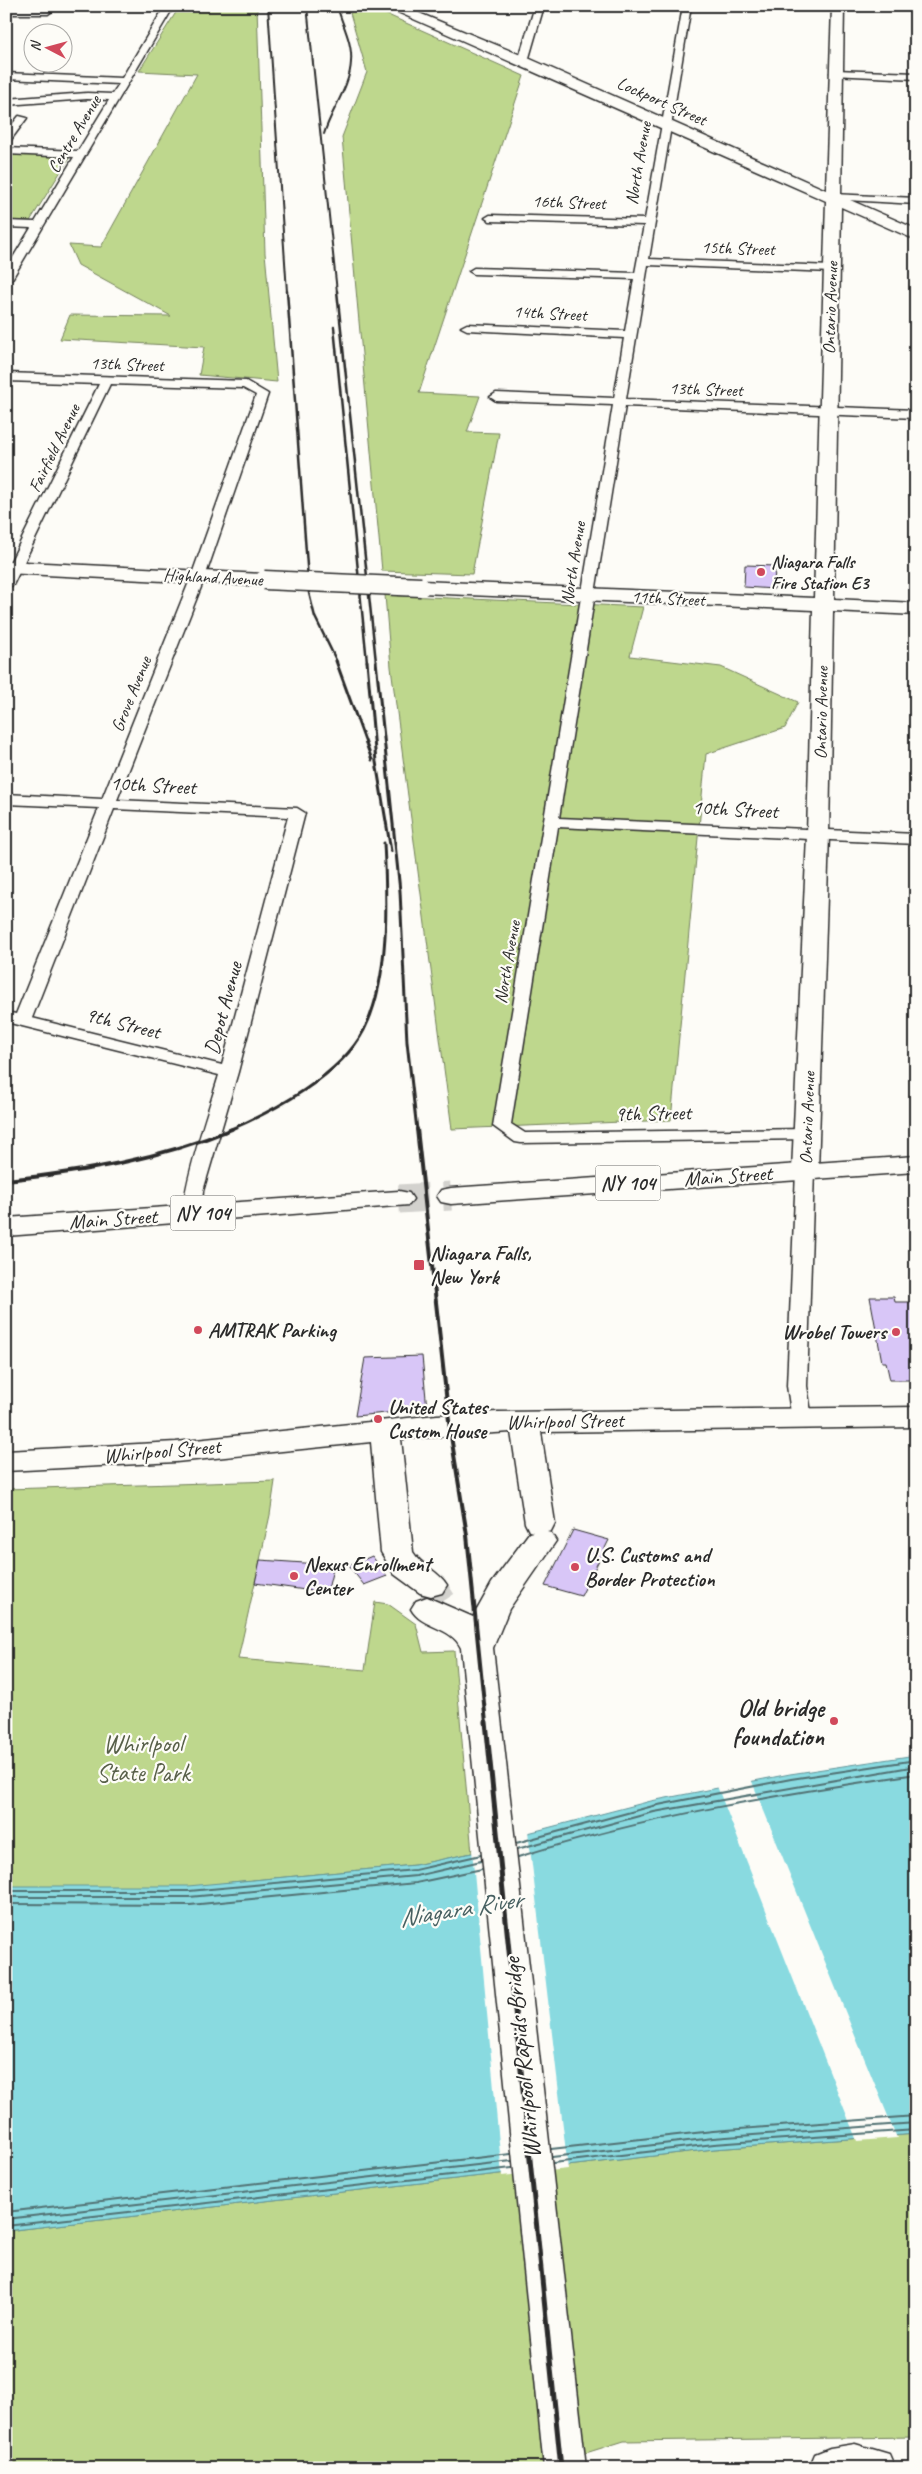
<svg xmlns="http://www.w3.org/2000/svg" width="922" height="2474" font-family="Caveat,sans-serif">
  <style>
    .green { fill: #bed78d; stroke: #74815c }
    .water { fill: #89dae0; stroke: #639498 }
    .pier { fill: #fdfcf7 }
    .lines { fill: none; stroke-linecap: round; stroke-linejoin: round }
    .shore { stroke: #517173; stroke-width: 2 }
    .building { fill: #d8c6f7; stroke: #2b2b2b }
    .secondary-tunnel { stroke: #d3d2ce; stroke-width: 29; stroke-dasharray: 29 15; stroke-linecap: butt }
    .primary-tunnel { stroke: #d3d2ce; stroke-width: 29; stroke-dasharray: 29 15; stroke-linecap: butt }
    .street-casing { stroke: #2b2b2b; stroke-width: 3 }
    .secondary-casing { stroke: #2b2b2b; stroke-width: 3 }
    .primary-casing { stroke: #2b2b2b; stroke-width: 3 }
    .street { fill: #fdfcf7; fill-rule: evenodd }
    .secondary { fill: #fdfcf7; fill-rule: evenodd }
    .primary { fill: #fdfcf7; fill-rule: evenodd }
    .rail-far4 { stroke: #2b2b2b; stroke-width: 2 }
    .rail-far3 { stroke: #2b2b2b; stroke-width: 2.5 }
    .rail-far2 { stroke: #2b2b2b; stroke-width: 3 }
    .rail-far1 { stroke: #2b2b2b; stroke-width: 4 }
    .rail { stroke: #2b2b2b; stroke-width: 5 }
    .secondary-bridge-casing { stroke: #2b2b2b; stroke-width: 21; stroke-linecap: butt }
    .secondary-bridge { stroke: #fdfcf7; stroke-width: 18 }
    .poi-dot { fill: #d1495b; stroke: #fdfcf7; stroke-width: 2 }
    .labels { text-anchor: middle; stroke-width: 4.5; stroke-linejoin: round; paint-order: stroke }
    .far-street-label { font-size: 18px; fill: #2b2b2b; stroke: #fdfcf7 }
    .far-poi-label { font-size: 18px; font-weight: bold; fill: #2b2b2b; stroke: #fdfcf7; text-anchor: start }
    .shield { fill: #fdfcf7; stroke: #6a6a68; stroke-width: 1 }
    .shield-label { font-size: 20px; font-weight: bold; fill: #2b2b2b }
    .street-label { font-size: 21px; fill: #2b2b2b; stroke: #fdfcf7 }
    .poi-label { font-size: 21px; font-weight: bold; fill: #2b2b2b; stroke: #fdfcf7; text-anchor: start }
    .near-poi-label { font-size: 25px; font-weight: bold; fill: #2b2b2b; stroke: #fdfcf7; text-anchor: end }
    .near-park-label { font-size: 25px; fill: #575f48; stroke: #fdfcf7 }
    .near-street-label { font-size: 25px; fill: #2b2b2b; stroke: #fdfcf7 }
    .near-water-label { font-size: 26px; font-style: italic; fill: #476061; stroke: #fdfcf7 }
  </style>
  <rect width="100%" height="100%" fill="#fdfcf7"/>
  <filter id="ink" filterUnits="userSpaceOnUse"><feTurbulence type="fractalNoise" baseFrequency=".02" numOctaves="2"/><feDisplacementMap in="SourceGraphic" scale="10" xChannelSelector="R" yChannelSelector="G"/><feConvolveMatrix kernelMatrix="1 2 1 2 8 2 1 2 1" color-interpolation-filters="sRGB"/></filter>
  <g filter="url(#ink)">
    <g class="green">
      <path d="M 180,6 L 257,6 L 265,253 L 277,382 L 199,375 L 204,347 L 60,339 L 70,315 L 171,316 L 78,265 L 69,245 L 101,247 L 197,74 L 139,71 Z"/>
      <path d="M 348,6 L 368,6 L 524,76 L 419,393 L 480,396 L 467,432 L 499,433 L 472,574 L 382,571 L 342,137 L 367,72 Z"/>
      <path d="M 6,153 L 71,155 L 30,221 L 6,221 Z"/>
      <path d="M 385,595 L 643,607 L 630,656 L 721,667 L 798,702 L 785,728 L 706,754 L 671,1120 L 452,1129 L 391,667 Z"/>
      <path d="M 275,1481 L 270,1515 L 238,1659 L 365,1670 L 375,1602 L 388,1604 L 416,1624 L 423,1652 L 454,1651 L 472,1853 L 415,1865 L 232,1882 L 187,1889 L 6,1899 L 6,1489 Z"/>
      <path d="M 916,2134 L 916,2437 L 624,2441 L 538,2468 L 6,2468 L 6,2231 L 714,2149 Z"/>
    </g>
    <path class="water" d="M 916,1755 L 916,2134 L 714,2149 L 6,2231 L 6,1886 L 188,1886 L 415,1865 L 472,1853 L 528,1833 L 651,1801 L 790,1774 Z"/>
    <g class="pier">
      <path d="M 751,1779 L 849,2021 L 897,2138 L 857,2141 L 717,1786 Z"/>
      <path d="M 528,1831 L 568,2169 L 502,2176 L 472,1850 Z"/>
    </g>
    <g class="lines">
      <g class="shore">
        <path d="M 516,1843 L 653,1806 L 791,1779 L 916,1760"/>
        <path d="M 517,1849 L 654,1812 L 916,1766"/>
        <path d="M 518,1857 C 648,1816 781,1794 916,1774"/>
        <path d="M 6,1891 L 189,1891 L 415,1870 L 481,1855"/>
        <path d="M 6,1897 L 189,1897 L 416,1876 L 481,1861"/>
        <path d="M 6,1904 L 190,1905 L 416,1883 L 482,1869"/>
        <path d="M 551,2149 L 713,2131 L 916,2116"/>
        <path d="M 552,2157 L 713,2138 L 916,2123"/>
        <path d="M 553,2163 L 714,2144 L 916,2130"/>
        <path d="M 6,2212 L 511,2154"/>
        <path d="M 6,2219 L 512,2161"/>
        <path d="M 6,2226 L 512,2168"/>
      </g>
    </g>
    <g class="building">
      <path d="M 745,565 L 775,566 L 774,589 L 744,587 Z"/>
      <path d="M 870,1297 L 894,1297 L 895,1302 L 916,1302 L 916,1380 L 890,1380 L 886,1362 L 882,1362 Z"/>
      <path d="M 422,1356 L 427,1409 L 355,1416 L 365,1358 Z"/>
      <path d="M 573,1530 L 609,1540 L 581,1596 L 545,1586 Z"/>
      <path d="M 372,1556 L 387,1576 L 364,1585 L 349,1566 Z"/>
      <path d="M 260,1560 L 334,1565 L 327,1593 L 255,1583 Z"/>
    </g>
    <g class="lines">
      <path class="secondary-tunnel" d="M 431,1585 L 442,1602"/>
      <path class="primary-tunnel" d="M 399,1199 L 451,1196"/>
      <g class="street-casing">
        <g id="street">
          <path d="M 49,6 L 59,6 L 48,14 L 6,14 L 6,8 L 46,8 Z"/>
          <path d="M 165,6 L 174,6 L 12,279 L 6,282 L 6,269 L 31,228 L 6,227 L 6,221 L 35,222 L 74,157 L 6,154 L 6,148 L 78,151 L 109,100 L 87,99 L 6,105 L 6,99 L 87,93 L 112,94 L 119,84 L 6,79 L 6,73 L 122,78 Z"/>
          <path d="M 535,6 L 544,6 L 528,61 L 523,64 L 518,61 Z"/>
          <path d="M 683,6 L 691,6 L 649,259 L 832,266 L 837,269 L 832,272 L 648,265 L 626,399 L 916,410 L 916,418 L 625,406 L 559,818 L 916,834 L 916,844 L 558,827 L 511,1124 L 525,1133 L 807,1129 L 813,1130 L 816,1134 L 813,1138 L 807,1139 L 521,1143 L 515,1142 L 493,1126 L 613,405 L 496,401 L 490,397 L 496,393 L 614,398 L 624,338 L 467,330 L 461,327 L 467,324 L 625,331 L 634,279 L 474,274 L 469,271 L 474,268 L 635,273 L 644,225 L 490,221 L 485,218 L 490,215 L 645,219 Z"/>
          <path d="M 835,70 L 916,73 L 916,79 L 832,75 L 830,73 Z"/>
          <path d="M 19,116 L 27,118 L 10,141 L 6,142 L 6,132 Z"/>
          <path d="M 833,194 L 916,198 L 916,204 L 829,199 L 828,197 Z"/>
          <path d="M 6,373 L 246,381 L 268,394 L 205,577 L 117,800 L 297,808 L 305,813 L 238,1072 L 203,1191 L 201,1214 L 199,1218 L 185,1218 C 176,1203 213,1097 219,1075 L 6,1022 L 6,1012 L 16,1014 L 99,808 L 6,804 L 6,794 L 102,799 L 191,577 L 256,395 L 243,388 L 110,384 L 13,585 L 6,589 L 6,571 L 99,384 L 6,381 ZM 114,809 L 288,817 L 222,1065 L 32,1018 Z"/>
          <path d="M 805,1165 L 811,1167 L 814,1171 L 807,1386 L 812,1419 L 809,1424 L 802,1426 L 795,1424 L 792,1419 L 787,1386 L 796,1171 L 799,1167 Z"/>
        </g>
      </g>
      <g class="secondary-casing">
        <g id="secondary">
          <path d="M 384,6 L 402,6 L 528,58 L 826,190 L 832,6 L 844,6 L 841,196 L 916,229 L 916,240 L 841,207 L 834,599 L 916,603 L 916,615 L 833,611 L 829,835 L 818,1171 L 814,1177 L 805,1179 L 796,1177 L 792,1171 L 807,835 L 813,610 L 421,593 L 414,591 L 411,587 L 414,583 L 421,581 L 814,598 L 826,201 Z"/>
          <path d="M 6,561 L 264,574 L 271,576 L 274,580 L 271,584 L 264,586 L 6,573 Z"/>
          <path d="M 916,1407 L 916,1427 L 541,1432 L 555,1523 L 551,1531 L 547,1532 L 551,1533 L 556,1541 L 509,1609 L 493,1648 L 586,2468 L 544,2468 L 461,1648 C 451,1626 422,1629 411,1609 L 416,1601 L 427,1597 L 473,1617 L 492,1583 L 529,1533 L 533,1532 L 529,1531 L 525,1523 L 511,1432 L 401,1439 L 413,1552 C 421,1566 439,1571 447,1585 L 442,1593 L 431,1596 L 420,1593 L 394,1574 L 381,1552 L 371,1442 L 176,1462 L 6,1471 L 6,1451 L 176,1442 L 437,1415 L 498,1412 Z"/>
          <path d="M 855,2444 L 889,2454 L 895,2468 L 809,2468 L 815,2454 L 830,2448 Z"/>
        </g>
      </g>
      <g class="primary-casing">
        <g id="primary">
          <path d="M 916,1156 L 916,1172 L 451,1204 L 441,1202 L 437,1196 L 441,1190 L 451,1188 Z"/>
          <path d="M 399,1191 L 409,1193 L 413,1199 L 409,1205 L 6,1236 L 6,1218 Z"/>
        </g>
      </g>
      <use href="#street" class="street"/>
      <use href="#secondary" class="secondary"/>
      <use href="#primary" class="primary"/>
      <g class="rail-far4">
        <path d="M 268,6 L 287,292"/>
        <path d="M 307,6 L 337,292"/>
        <path d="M 324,134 C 331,110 350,87 351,62 C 353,43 342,24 337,6"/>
      </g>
      <g class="rail-far3">
        <path d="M 287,291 L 309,593 L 315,617 L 337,662"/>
        <path d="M 337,291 L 376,662"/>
        <path d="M 334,327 L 367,662"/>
      </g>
      <g class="rail-far2">
        <path d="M 336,661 L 372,760"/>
        <path d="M 367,661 L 376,762 L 391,851"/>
        <path d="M 376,661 L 400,891 L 407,1042 L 417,1130"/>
        <path d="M 229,1130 C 274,1111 341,1075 364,1030 C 390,979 387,899 384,843"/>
      </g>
      <g class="rail-far1">
        <path d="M 417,1129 L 450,1430 L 467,1535 L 486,1723"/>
        <path d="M 6,1180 C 84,1172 159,1159 232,1129"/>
      </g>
      <path class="rail" d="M 486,1722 L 561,2468"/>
      <g class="secondary-bridge-casing">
        <path id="secondary-bridge" d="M 264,580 L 421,587"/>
      </g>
      <use href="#secondary-bridge" class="secondary-bridge"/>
    </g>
  </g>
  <g class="poi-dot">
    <circle cx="761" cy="572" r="5"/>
    <rect x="413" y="1259" width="12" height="12" rx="2.5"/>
    <circle cx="198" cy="1330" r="5"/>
    <circle cx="896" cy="1332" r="5"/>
    <circle cx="378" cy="1419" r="5"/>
    <circle cx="575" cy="1567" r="5"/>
    <circle cx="294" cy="1576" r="5"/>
    <circle cx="834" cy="1721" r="5"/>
  </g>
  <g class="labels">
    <g class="far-street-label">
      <text transform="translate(662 101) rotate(24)" y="6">Lockport Street</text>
      <text transform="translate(74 134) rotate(-59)" y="6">Centre Avenue</text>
      <text transform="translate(638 163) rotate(-80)" y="6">North Avenue</text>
      <text transform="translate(569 202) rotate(2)" y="6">16th Street</text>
      <text transform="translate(738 248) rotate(2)" y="6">15th Street</text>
      <text transform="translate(830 308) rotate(-88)" y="6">Ontario Avenue</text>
      <text transform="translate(550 313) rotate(3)" y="6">14th Street</text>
      <text transform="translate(127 364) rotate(2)" y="6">13th Street</text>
      <text transform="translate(706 389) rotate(2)" y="6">13th Street</text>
      <text transform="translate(54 448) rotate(-64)" y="6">Fairfield Avenue</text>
      <text transform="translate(573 563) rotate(-81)" y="6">North Avenue</text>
      <text transform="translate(213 577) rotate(3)" y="6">Highland Avenue</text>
      <text transform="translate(668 598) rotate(3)" y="6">11th Street</text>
      <text transform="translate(131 694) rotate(-68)" y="6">Grove Avenue</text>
      <text transform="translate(821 713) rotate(-89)" y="6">Ontario Avenue</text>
      <text transform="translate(507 962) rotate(-80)" y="6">North Avenue</text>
      <text transform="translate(807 1118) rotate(-88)" y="6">Ontario Avenue</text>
    </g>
    <g class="far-poi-label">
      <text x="771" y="568">Niagara Falls<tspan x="771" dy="21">Fire Station E3</tspan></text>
    </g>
    <g class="shield">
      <rect x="595.5" y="1165.5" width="65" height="35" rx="4"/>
      <rect x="170.5" y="1195.5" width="65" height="35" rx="4"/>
    </g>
    <g class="shield-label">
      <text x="628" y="1190">NY 104</text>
      <text x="203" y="1220">NY 104</text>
    </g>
    <g class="street-label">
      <text transform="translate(153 785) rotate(3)" y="7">10th Street</text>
      <text transform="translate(735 809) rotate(3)" y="7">10th Street</text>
      <text transform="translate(223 1008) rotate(-75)" y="7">Depot Avenue</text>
      <text transform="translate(123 1023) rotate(14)" y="7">9th Street</text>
      <text transform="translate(653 1113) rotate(-1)" y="7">9th Street</text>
      <text transform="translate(728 1176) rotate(-4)" y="7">Main Street</text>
      <text transform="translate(113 1219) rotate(-4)" y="7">Main Street</text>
      <text transform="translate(565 1421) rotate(-1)" y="7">Whirlpool Street</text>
      <text transform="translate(162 1451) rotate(-5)" y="7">Whirlpool Street</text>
    </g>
    <g class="poi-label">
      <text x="430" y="1260">Niagara Falls,<tspan x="430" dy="24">New York</tspan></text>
      <text x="208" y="1337">AMTRAK Parking</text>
      <text x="886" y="1339" text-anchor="end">Wrobel Towers</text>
      <text x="388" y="1414">United States<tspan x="388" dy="24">Custom House</tspan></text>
      <text x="585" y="1562">U.S. Customs and<tspan x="585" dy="24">Border Protection</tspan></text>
      <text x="304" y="1571">Nexus Enrollment<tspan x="304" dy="24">Center</tspan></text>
    </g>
    <g class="near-poi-label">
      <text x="824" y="1716">Old bridge<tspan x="824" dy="29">foundation</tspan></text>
    </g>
    <g class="near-park-label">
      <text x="143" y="1752">Whirlpool<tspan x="143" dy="29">State Park</tspan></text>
    </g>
    <g class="near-street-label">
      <text transform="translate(521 2058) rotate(-96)" y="9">Whirlpool Rapids Bridge</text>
    </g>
    <g class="near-water-label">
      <text transform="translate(460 1908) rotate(-9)" y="9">Niagara River</text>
    </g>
  </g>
  <rect width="922" height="2474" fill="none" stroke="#fdfcf7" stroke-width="25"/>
  <rect x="12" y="12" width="897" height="2449" fill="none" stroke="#2b2b2b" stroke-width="2" filter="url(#ink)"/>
  <g transform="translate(48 48) rotate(276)"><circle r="24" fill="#fdfcf7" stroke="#a9a8a5"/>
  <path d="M0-4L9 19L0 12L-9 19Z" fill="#d1495b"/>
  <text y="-8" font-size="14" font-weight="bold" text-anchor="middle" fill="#2b2b2b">N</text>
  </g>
</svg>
